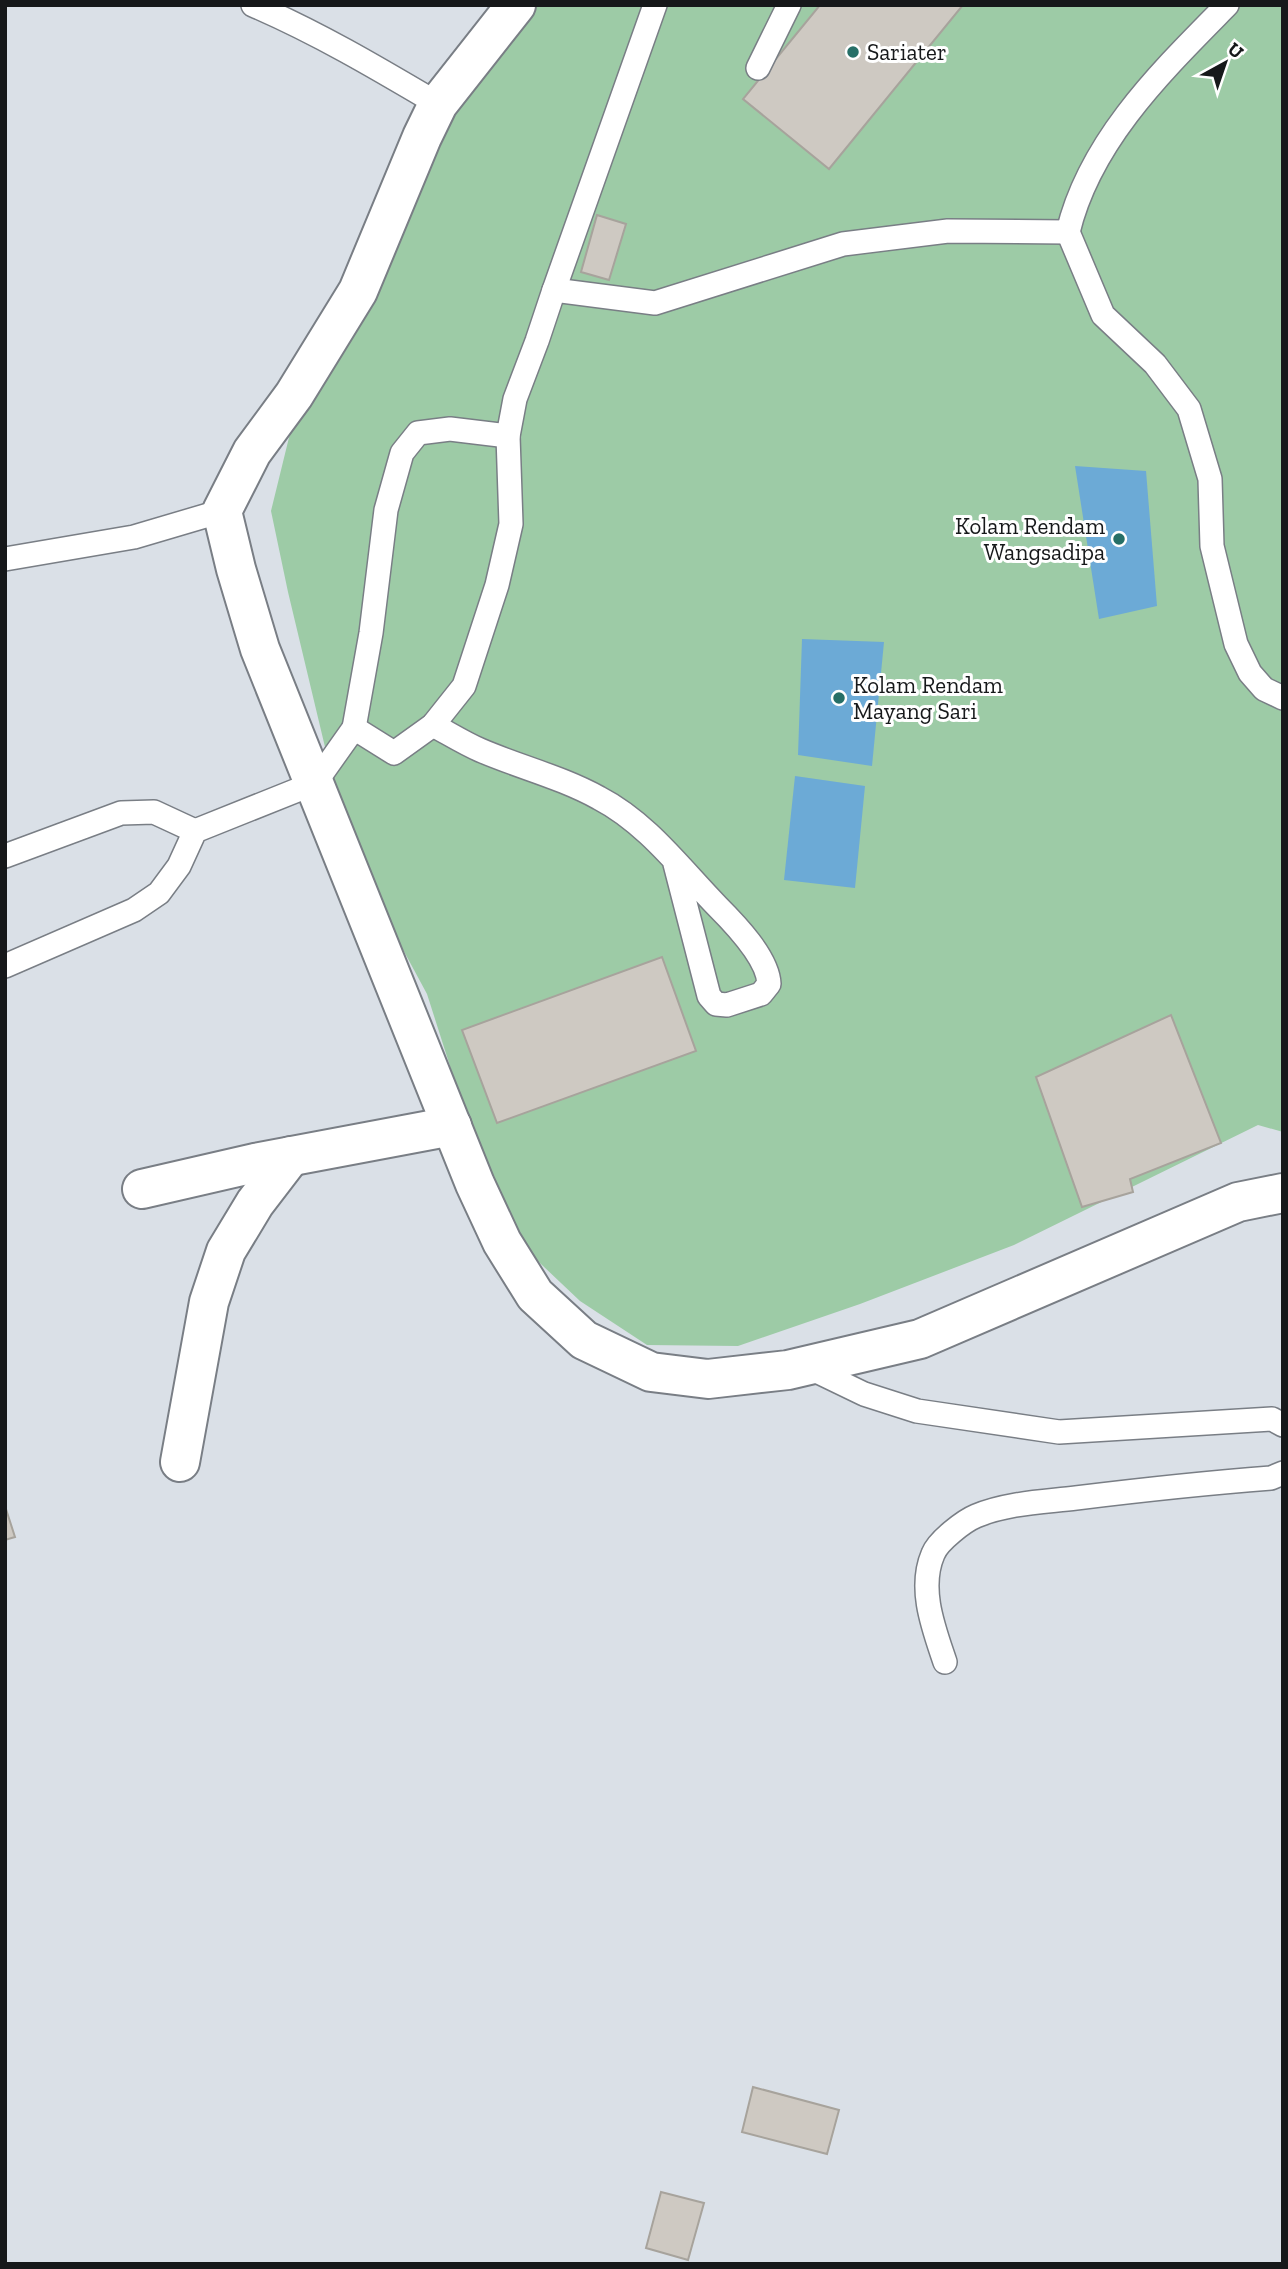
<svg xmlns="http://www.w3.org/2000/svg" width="1288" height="2269" font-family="'Zilla Slab',serif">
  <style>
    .green { fill: #9dcba6 }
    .water { fill: #6caad6 }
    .building { fill: #cec9c2; stroke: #a7a39c; stroke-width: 2 }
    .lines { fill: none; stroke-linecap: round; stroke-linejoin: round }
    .service-casing { stroke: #797e85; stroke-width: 26 }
    .minor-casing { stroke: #797e85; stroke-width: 42 }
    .service { stroke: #fff; stroke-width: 23 }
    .minor { stroke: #fff; stroke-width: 38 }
    .poi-dot { fill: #266f67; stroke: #fff; stroke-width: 2.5 }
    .labels { text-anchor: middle; stroke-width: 6; stroke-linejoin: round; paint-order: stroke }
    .poi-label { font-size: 23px; fill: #16181a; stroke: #fff; text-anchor: start }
  </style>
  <rect width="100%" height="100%" fill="#dae0e7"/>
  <path class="green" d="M 522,5 L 1283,5 L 1283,1132 L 1258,1125 L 1014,1245 L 860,1304 L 738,1346 L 647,1345 L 580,1301 L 505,1230 L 465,1113 L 427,994 L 380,907 L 336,793 L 288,592 L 271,511 L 295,413 L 469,77 Z"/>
  <g class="water">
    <path d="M 1075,466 L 1146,471 L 1157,606 L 1099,619 Z"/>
    <path d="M 802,639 L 884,642 L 872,766 L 798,755 Z"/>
    <path d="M 795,776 L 865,786 L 855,888 L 784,880 Z"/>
  </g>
  <g class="building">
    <path d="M 820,5 L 963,5 L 829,169 L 743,99 Z"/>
    <path d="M 597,215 L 626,224 L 609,280 L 581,272 Z"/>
    <path d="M 662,957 L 696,1051 L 497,1123 L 462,1030 Z"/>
    <path d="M 1171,1015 L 1221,1143 L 1130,1179 L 1133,1192 L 1082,1207 L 1036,1077 Z"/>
    <path d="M 5,1506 L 15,1537 L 5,1540 Z"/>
    <path d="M 753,2087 L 839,2110 L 827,2154 L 742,2132 Z"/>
    <path d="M 661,2192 L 704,2203 L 688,2260 L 646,2248 Z"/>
  </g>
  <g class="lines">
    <g class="service-casing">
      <g id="service">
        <path d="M 253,5 C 318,33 377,68 438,104"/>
        <path d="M 758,68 L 789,5"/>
        <path d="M 1068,232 L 1103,315 L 1155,364 L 1189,409 L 1210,479 L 1212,546 L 1236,644 L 1250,673 L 1264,689 L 1283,698"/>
        <path d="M 554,290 L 655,5"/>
        <path d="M 5,559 L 134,537 L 222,511"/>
        <path d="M 433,725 C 448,733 464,743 480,750 C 519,767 561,777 599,798 C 647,823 680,868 717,906 C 735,924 768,958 769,984 L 761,994 L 727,1005 L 716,1004 L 709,996 L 675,864"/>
        <path d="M 354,728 L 371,633 L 386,510 L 402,453 L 418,433 L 450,429 L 508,436"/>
        <path d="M 5,856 L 121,813 L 154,812 L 195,831"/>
        <path d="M 5,966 L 134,910 L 159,893 L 179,866 L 195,831 L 315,783 L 354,728 L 394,753 L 433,725 L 464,686 L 497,585 L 511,524 L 508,436 L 515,399 L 537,341 L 554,290 L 655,303 L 843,244 L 948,231 L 1068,232 C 1090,140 1163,70 1227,5"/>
        <path d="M 806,1366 L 864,1394 L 917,1411 L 1059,1432 L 1272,1419 L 1283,1425"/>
        <path d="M 945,1662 C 934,1629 918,1589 933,1554 C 938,1541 964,1521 976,1516 C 1007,1503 1043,1502 1076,1498 C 1141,1490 1206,1483 1271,1478 L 1283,1473"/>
      </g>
    </g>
    <g class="minor-casing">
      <g id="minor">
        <path d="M 516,5 L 438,104 L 422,137 L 358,291 L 294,395 L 252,452 L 222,511 L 236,569 L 260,649 L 475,1184 L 502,1242 L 535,1295 L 584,1340 L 651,1372 L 708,1379 L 788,1370 L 920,1339 L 1238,1202 L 1283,1193"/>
        <path d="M 142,1189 L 255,1163 L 452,1126"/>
        <path d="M 180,1462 L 209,1302 L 226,1251 L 255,1203 L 291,1156"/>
      </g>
    </g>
    <use href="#service" class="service"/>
    <use href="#minor" class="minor"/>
  </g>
  <g class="poi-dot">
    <circle cx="853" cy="52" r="7"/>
    <circle cx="1119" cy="539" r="7"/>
    <circle cx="839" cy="698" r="7"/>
  </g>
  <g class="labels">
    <g class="poi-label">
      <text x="867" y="60">Sariater</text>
      <text x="1105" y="534" text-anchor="end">Kolam Rendam<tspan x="1105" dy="26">Wangsadipa</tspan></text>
      <text x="853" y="693">Kolam Rendam<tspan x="853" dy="26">Mayang Sari</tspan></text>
    </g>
  </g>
  <rect width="1288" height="2269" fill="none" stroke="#16181a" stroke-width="14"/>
  <g transform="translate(1225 63) rotate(40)" stroke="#ffffff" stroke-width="5" paint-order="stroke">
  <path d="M0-5L12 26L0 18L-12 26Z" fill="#16181a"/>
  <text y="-10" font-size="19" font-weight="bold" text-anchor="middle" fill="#16181a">U</text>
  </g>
</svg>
